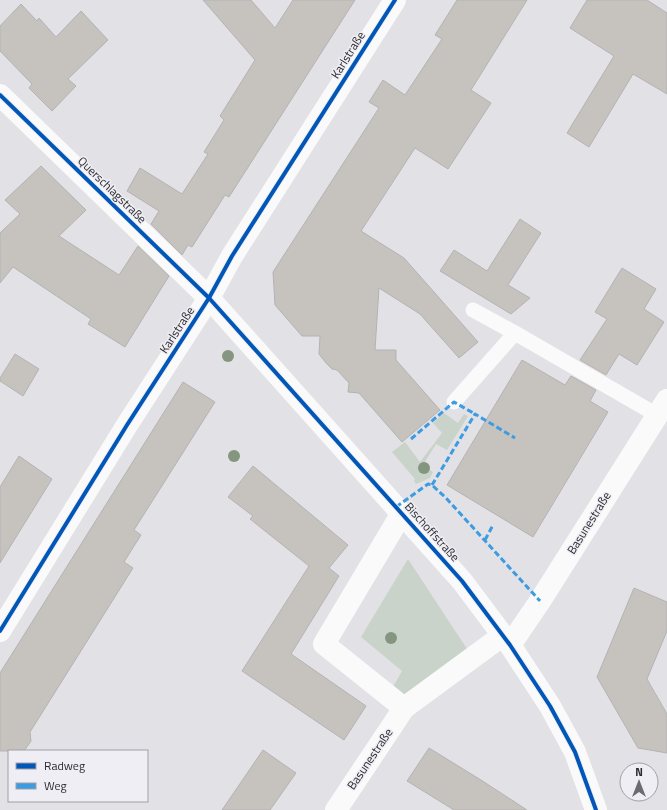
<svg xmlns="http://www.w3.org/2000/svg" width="667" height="810" font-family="'Titillium Web',sans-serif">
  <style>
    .green { fill: #cad3c9 }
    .building { fill: #c6c2be; stroke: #b4b3b4 }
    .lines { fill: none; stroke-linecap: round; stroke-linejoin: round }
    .service { stroke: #fbfafb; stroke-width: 15 }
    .minor { stroke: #fbfafb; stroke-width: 22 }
    .quiet { stroke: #3d9ce1; stroke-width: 3; stroke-dasharray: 6 3; stroke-linecap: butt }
    .cycleway-casing { stroke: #efeef4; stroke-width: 6 }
    .cycleway { stroke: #0057b8; stroke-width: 4 }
    .tree { fill: #849680 }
    .labels { text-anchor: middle; stroke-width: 3; stroke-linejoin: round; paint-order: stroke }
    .street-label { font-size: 12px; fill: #2c2b2e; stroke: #efeef4 }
  </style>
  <rect width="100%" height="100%" fill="#e2e1e6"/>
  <g class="green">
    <path d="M 444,413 L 458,423 L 464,414 L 468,416 L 447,450 L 436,444 L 423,465 L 433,472 L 430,478 L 416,484 L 414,481 L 415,479 L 392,452 L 405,442 L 420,462 L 442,433 L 433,423 Z"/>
    <path d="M 408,559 L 467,649 L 404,697 L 393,687 L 402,671 L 361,637 Z"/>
  </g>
  <g class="building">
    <path d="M 203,0 L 251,0 L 275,28 L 293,0 L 355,0 L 229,197 L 225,195 L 192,247 L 188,245 L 182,255 L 151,224 L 159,211 L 127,191 L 140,168 L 182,194 L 208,154 L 204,152 L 224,120 L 220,116 L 255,60 Z"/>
    <path d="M 457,0 L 527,0 L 471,90 L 491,103 L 448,169 L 415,148 L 361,231 L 404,258 L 478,342 L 459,358 L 420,314 L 379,288 L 375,350 L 396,350 L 396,360 L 440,410 L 402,442 L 359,393 L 348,392 L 349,383 L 337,370 L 332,369 L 326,363 L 319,354 L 320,336 L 302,336 L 275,305 L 273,272 L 379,108 L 369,102 L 383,80 L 405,95 L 442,39 L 435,35 Z"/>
    <path d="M 587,0 L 647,0 L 667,13 L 667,94 L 633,74 L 589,147 L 567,133 L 614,56 L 570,28 Z"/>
    <path d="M 21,4 L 37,21 L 39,18 L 56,37 L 81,11 L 108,40 L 68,79 L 76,86 L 52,111 L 29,88 L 32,84 L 0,51 L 0,26 Z"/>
    <path d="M 41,166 L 86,210 L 59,236 L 119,275 L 138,246 L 169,276 L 125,347 L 88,324 L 91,319 L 13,267 L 0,283 L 0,233 L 20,214 L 5,200 Z"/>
    <path d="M 520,219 L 541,233 L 508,285 L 530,298 L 511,314 L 440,271 L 454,250 L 487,271 Z"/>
    <path d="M 622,268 L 656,289 L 644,309 L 664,322 L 637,365 L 619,354 L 606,375 L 580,360 L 607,319 L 595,312 Z"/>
    <path d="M 15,354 L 39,369 L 23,396 L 0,381 L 0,378 Z"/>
    <path d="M 522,360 L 565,385 L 571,376 L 596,390 L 590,401 L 608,412 L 533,537 L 447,485 Z"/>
    <path d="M 183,382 L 215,402 L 134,530 L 141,535 L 124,562 L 133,568 L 30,732 L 31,741 L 24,751 L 0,751 L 0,673 Z"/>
    <path d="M 19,456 L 52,479 L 0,563 L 0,487 Z"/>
    <path d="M 253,466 L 348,545 L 329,568 L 339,576 L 291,654 L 366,706 L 344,740 L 242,671 L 309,566 L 250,519 L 253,516 L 228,497 Z"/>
    <path d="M 634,588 L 667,602 L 667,631 L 647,679 L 667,714 L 667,753 L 638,748 L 597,677 Z"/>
    <path d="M 429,748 L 481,780 L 527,810 L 454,810 L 407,781 Z"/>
    <path d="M 263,750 L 296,773 L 270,810 L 222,810 Z"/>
  </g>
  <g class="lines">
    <g class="service">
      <path d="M 515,333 L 657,415"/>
      <path d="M 454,402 L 515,333 L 473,310"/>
    </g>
    <g class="minor">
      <path d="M 0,95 L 209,298 L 462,581 L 510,645 L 550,706 L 575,752 L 596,810"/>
      <path d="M 402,513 L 324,644 L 404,708"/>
      <path d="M 0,631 L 127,425 L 209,298 L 232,256 L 395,0"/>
      <path d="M 510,645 L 540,601 L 667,400"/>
      <path d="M 336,810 L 404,708 L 502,636"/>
    </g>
    <g class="quiet">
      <path d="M 411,439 L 454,402 L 475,414"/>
      <path d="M 432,485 L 475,414 L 515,438"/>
      <path d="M 396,507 L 428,484 L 432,485 L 446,498 L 540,601"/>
      <path d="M 485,540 L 493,525"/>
    </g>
    <g class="cycleway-casing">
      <g id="cycleway">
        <path d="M 0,95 L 209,298 L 462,581 L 510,645 L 550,706 L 575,752 L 596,810"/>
        <path d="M 0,631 L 127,425 L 209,298 L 232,256 L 395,0"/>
      </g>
    </g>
    <use href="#cycleway" class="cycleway"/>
  </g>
  <g class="tree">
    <circle cx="228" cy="356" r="6"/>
    <circle cx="234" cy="456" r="6"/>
    <circle cx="424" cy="468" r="6"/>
    <circle cx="391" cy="638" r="6"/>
  </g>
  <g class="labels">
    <g class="street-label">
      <text transform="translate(348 55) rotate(-58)" y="4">Karlstraße</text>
      <text transform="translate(112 190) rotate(44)" y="4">Querschlagstraße</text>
      <text transform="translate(177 330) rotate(-57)" y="4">Karlstraße</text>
      <text transform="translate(589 523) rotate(-58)" y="4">Basunestraße</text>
      <text transform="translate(432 532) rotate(48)" y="4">Bischoffstraße</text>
      <text transform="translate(370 759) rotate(-56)" y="4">Basunestraße</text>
    </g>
  </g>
  <rect x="8" y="750" width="140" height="52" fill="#efeef4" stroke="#a1a0a5"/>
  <rect x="16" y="763" width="20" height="6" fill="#0057b8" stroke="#a1a0a5"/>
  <text x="44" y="770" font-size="12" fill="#2c2b2e">Radweg</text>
  <rect x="16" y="783" width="20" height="6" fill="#3d9ce1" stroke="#a1a0a5"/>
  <text x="44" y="790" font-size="12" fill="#2c2b2e">Weg</text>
  <g transform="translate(639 782)"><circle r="19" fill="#efeef4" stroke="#a1a0a5"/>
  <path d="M0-3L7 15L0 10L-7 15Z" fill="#6c6b6e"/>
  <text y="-6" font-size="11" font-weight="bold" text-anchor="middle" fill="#2c2b2e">N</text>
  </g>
</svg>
